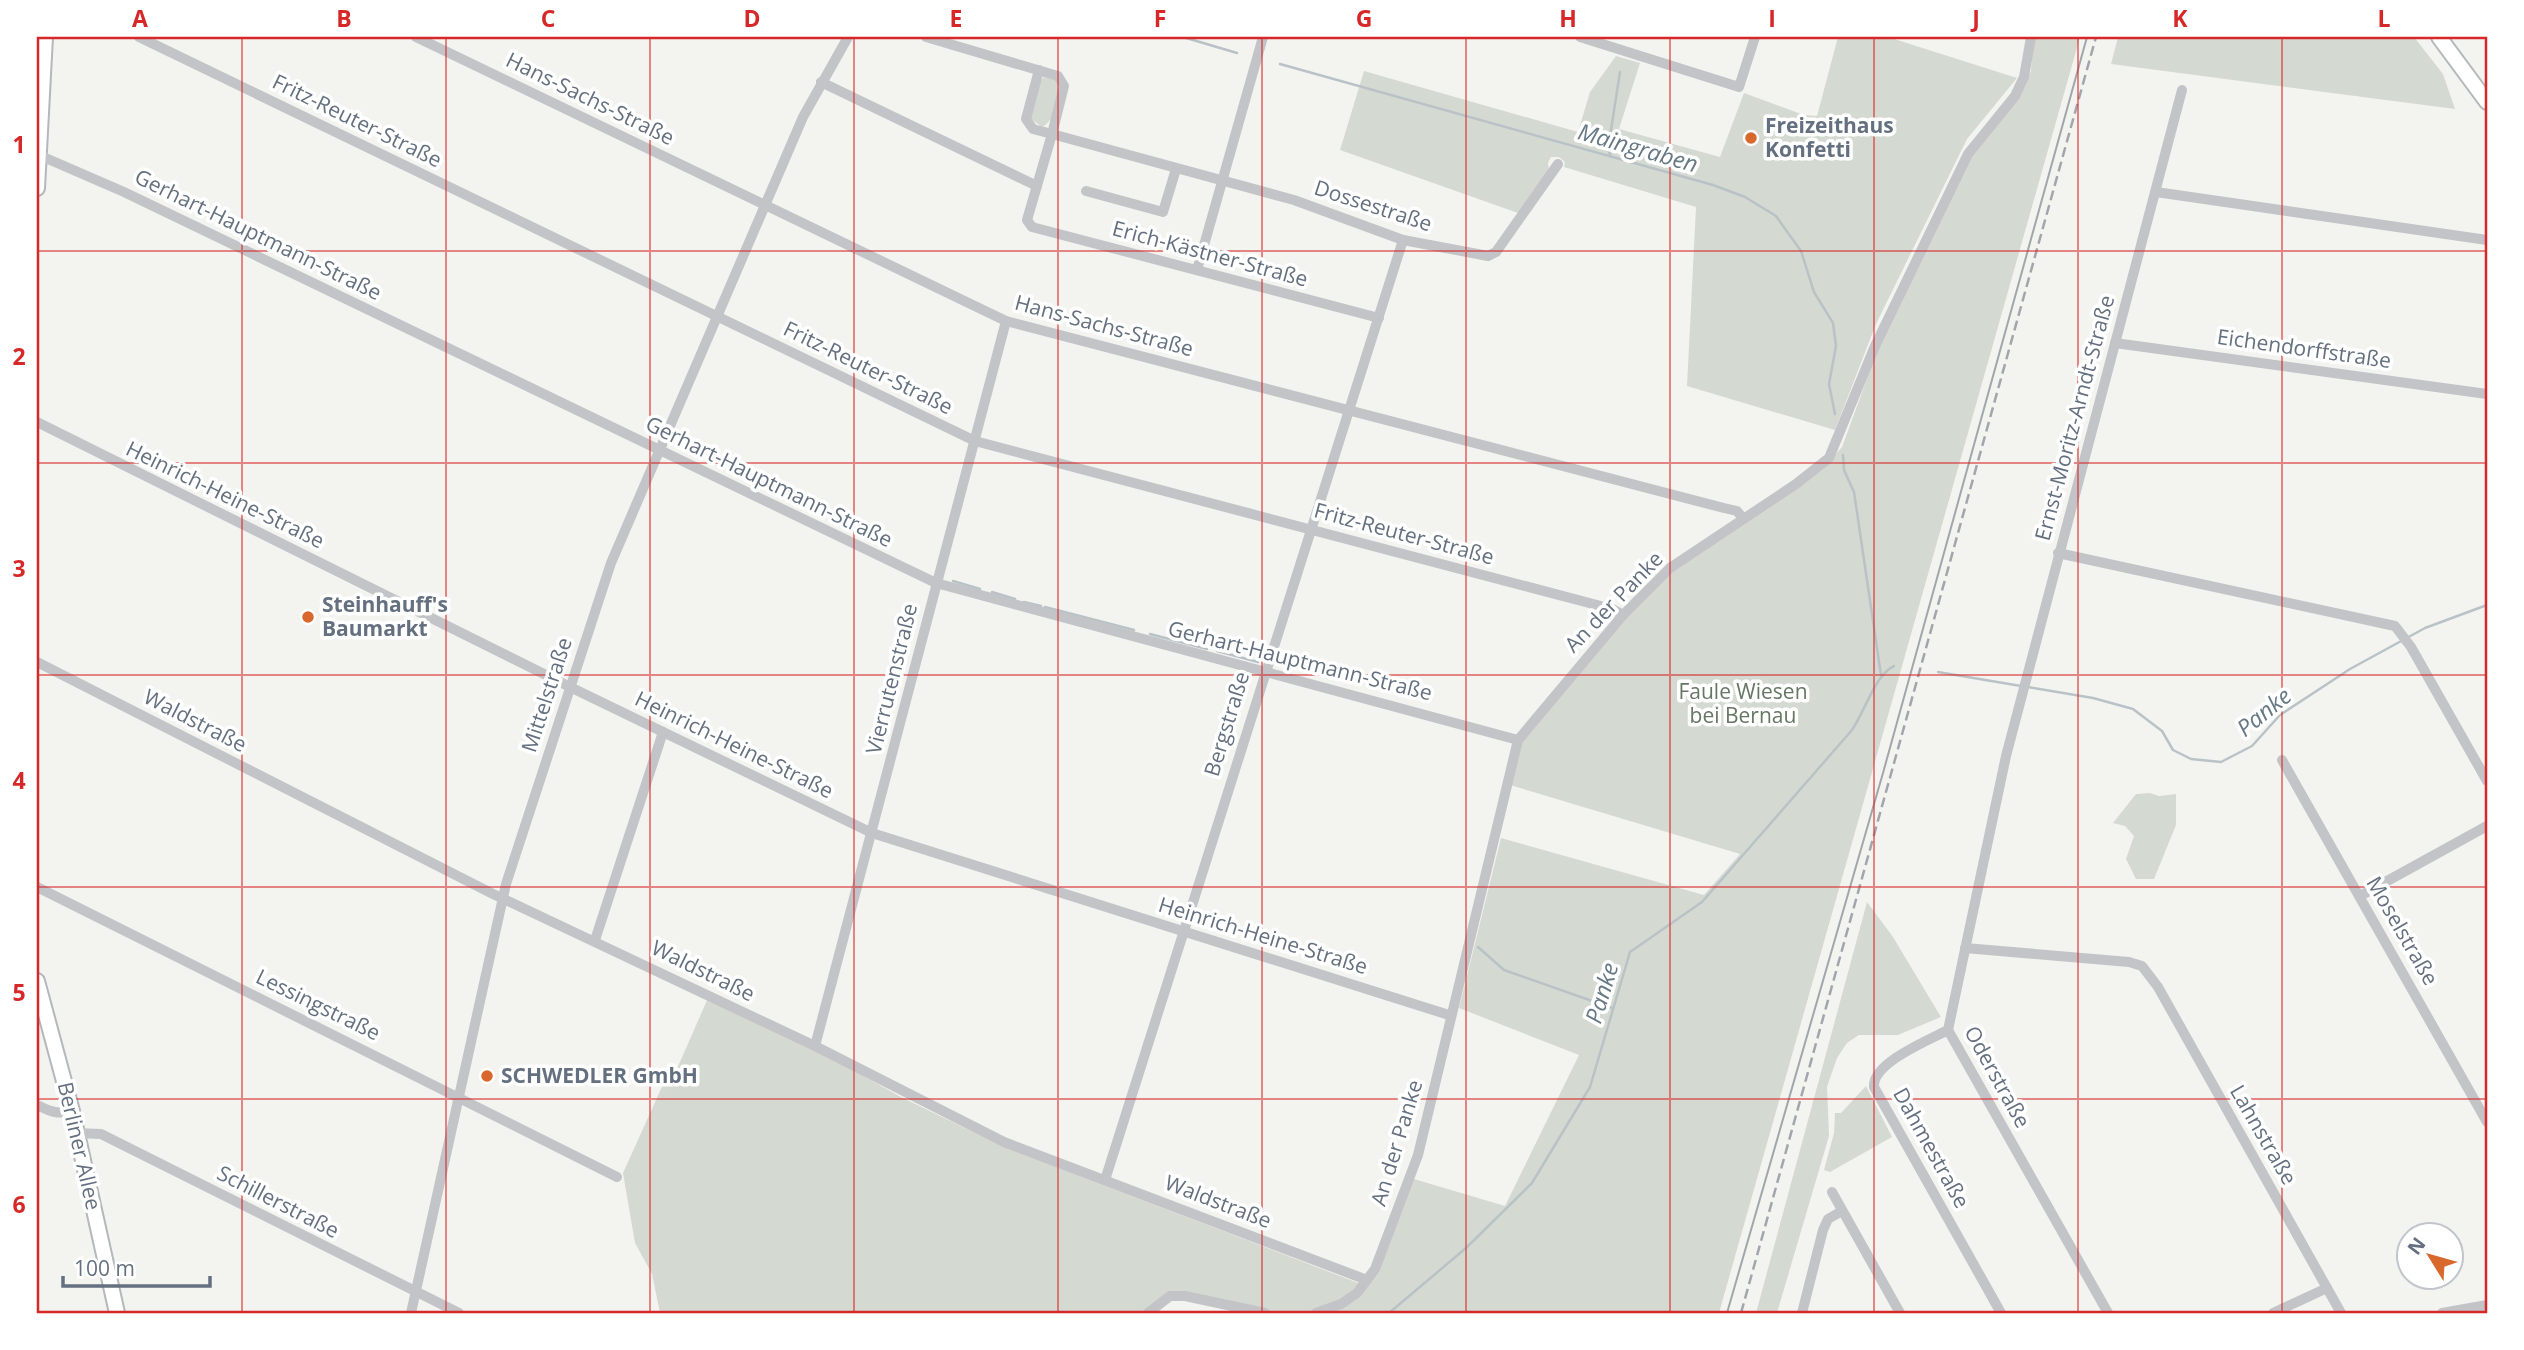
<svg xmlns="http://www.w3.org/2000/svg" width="2524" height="1350" font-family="'Open Sans',sans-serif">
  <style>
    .green { fill: #d4dad1 }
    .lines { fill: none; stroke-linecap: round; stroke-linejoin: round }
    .stream { stroke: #b9c2c7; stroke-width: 2.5 }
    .secondary-casing { stroke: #b4b7bc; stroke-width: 18 }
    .street { stroke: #c2c4c8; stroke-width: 10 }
    .secondary { stroke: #fff; stroke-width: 14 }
    .tram { stroke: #a2a6ac; stroke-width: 2 }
    .rail { stroke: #a2a6ac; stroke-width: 2.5; stroke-dasharray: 10 5; stroke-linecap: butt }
    .grid { fill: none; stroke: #d62828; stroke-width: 2; stroke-opacity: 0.55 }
    .poi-dot { fill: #d8682c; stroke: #fff; stroke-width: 2.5 }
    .labels { text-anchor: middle; stroke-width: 7; stroke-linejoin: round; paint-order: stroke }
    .street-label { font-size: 21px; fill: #64707f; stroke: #fff }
    .poi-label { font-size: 21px; font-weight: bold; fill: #64707f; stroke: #fff; text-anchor: start }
    .park-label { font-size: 21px; fill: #657763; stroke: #fff }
    .water-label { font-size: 23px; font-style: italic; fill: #657884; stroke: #fff }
    .neatline { fill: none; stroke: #d62828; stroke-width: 2.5 }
    .grid-label { font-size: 23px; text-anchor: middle; font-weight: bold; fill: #d62828 }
  </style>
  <rect width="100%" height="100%" fill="#f3f4f0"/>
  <g class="green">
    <path d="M 1838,37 L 1888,37 L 2017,78 L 1967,139 L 1876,324 L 1835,430 L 1687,386 L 1696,207 L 1564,167 L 1565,162 L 1559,157 L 1551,157 L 1548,163 L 1549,171 L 1518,213 L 1340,150 L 1364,71 L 1578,132 L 1590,92 L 1616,56 L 1640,63 L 1619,129 L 1720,157 L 1744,93 L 1804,115 L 1817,116 Z"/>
    <path d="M 2033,37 L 2080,37 L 1719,1313 L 1262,1313 L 1263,1310 L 1190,1292 L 1171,1293 L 1144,1313 L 660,1313 L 652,1274 L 635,1243 L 623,1173 L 670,1069 L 676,1071 L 708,998 L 815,1049 L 901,1097 L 1002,1146 L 1366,1286 L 1414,1179 L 1505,1206 L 1579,1055 L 1459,1008 L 1501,838 L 1704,895 L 1740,854 L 1510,785 L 1518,751 L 1526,735 L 1628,614 L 1671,573 L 1823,469 L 1842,447 L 1878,349 L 1970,160 L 1986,134 L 2025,87 L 2031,71 Z"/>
    <path d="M 2118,37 L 2414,37 L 2443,74 L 2455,109 L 2111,64 Z"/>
    <path d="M 1044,77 L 1055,80 C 1063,93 1055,121 1042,127 L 1030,118 L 1038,83 Z"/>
    <path d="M 2150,793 L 2159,796 L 2176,794 L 2176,825 L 2154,879 L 2136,879 L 2126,859 L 2134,836 L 2125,826 L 2113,823 L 2136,794 Z"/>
    <path d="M 1867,902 L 1893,937 L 1941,1017 L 1898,1035 L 1859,1035 L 1847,1043 L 1837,1058 L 1827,1087 L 1829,1136 L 1777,1313 L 1756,1313 Z"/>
    <path d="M 1866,1086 L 1892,1137 L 1830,1172 L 1824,1170 L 1834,1133 L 1835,1113 L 1841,1113 Z"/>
  </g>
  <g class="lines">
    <g class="stream">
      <path d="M 1183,37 L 1237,53"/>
      <path d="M 1280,64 L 1713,185 L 1745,197 L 1776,216 L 1801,251 L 1814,292 L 1833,323 L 1836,346 L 1829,384 L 1835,414"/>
      <path d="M 1611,157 L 1608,149 L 1620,72"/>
      <path d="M 1843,455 L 1844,470 L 1854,492 L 1881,675"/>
      <path d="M 953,581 L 980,589"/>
      <path d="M 992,592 L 1015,599"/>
      <path d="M 1024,602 L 1041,606"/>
      <path d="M 1045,607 L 1134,630"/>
      <path d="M 1150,634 L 1207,649"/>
      <path d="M 1217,651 L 1258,662"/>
      <path d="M 1938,672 L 2021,686"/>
      <path d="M 2028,687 L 2093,698 L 2133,709 L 2162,731 L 2173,750 L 2191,759 L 2221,762 L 2252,746 L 2280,715 L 2350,669 L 2425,628 L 2487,605"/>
      <path d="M 1478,947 L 1504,970 L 1612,1008"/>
      <path d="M 1389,1313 L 1466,1248 L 1532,1183 L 1590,1087 L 1630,952 L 1702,902 L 1852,730 C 1865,711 1875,675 1894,666"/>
    </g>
    <g class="secondary-casing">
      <g id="secondary">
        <path d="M 2439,37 L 2487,102"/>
        <path d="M 37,188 L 45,37"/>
        <path d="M 37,981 L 72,1111 L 117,1313"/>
      </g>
    </g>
    <g class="street">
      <path d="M 139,37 L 975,441 L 1612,609 L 1623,615"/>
      <path d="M 416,37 L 1006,321 L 1724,508 L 1737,511 L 1742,517"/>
      <path d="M 926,37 L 1058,76 L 1064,86 L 1052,134 L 1294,200 L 1403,240 L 1488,256 L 1496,252 L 1558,164"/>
      <path d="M 1580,37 L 1739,87 L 1755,37"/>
      <path d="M 1039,70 L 1026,119 L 1033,129 L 1052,134 L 1027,220 L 1032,227 L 1379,318"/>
      <path d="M 821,82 L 1037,186"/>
      <path d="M 41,156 L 124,192 L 936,583 L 1518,740"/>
      <path d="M 1086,191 L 1163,212 L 1176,169"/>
      <path d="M 2156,192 L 2487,240"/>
      <path d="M 1197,270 L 1263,37"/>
      <path d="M 2115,343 L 2487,394"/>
      <path d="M 37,422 L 570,687 L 872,833 L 1449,1015"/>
      <path d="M 2058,553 L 2395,626 L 2411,647 L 2487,781"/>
      <path d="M 37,662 L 493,894 L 815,1046 L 1004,1142 L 1367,1280"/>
      <path d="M 2282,760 L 2487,1122"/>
      <path d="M 37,887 L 617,1177"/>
      <path d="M 2360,896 L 2487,826"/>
      <path d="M 595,940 L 663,732"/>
      <path d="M 1965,948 L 2129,962 L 2142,966 L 2158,987 L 2341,1313"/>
      <path d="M 1948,1030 C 1929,1040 1872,1063 1874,1087 L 2001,1313"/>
      <path d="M 815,1046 L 1006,321"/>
      <path d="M 37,1105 C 49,1111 58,1115 72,1111"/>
      <path d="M 77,1133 L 101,1134 L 459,1313"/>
      <path d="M 1105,1180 L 1403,240"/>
      <path d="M 1832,1192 L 1900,1313"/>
      <path d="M 411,1313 L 506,884 L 611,563 L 803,117 L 848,37"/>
      <path d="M 1148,1313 L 1170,1296 L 1185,1296 L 1265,1313"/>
      <path d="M 1316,1313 L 1341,1304 L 1357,1293 L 1375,1269 L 1418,1155 L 1518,740 L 1623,615 L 1670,568 L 1796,484 L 1829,458 L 1875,346 L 1968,154 L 2015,96 L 2024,77 L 2031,37"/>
      <path d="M 1802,1313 L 1823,1230 L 1828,1219 L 1842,1211"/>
      <path d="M 2108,1313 L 1948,1030 L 2006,756 L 2182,90"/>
      <path d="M 2273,1313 L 2327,1288"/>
      <path d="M 2442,1313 L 2487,1305"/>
    </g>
    <use href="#secondary" class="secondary"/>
    <path class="tram" d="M 1727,1313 L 1883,773 L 2087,37"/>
    <path class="rail" d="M 1741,1313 L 2096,37"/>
  </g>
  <path class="grid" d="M 242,37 L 242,1313M 446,37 L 446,1313M 650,37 L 650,1313M 854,37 L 854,1313M 1058,37 L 1058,1313M 1262,37 L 1262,1313M 1466,37 L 1466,1313M 1670,37 L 1670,1313M 1874,37 L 1874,1313M 2078,37 L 2078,1313M 2282,37 L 2282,1313M 37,251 L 2487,251M 37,463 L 2487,463M 37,675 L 2487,675M 37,887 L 2487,887M 37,1099 L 2487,1099"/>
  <g class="poi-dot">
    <circle cx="1751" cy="138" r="7"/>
    <circle cx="308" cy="617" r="7"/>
    <circle cx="487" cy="1076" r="7"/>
  </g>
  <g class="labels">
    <g class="street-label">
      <text transform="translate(590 99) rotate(26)" y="7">Hans-Sachs-Straße</text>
      <text transform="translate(357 121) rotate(26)" y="7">Fritz-Reuter-Straße</text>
      <text transform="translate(1373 206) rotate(18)" y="7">Dossestraße</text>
      <text transform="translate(258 235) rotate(26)" y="7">Gerhart-Hauptmann-Straße</text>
      <text transform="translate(1210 254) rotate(15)" y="7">Erich-Kästner-Straße</text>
      <text transform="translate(1104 326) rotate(15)" y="7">Hans-Sachs-Straße</text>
      <text transform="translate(2304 349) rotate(8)" y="7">Eichendorffstraße</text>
      <text transform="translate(868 368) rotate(26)" y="7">Fritz-Reuter-Straße</text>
      <text transform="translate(2075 418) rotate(-75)" y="7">Ernst-Moritz-Arndt-Straße</text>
      <text transform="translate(769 482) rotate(26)" y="7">Gerhart-Hauptmann-Straße</text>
      <text transform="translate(225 495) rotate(26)" y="7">Heinrich-Heine-Straße</text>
      <text transform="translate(1404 534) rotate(15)" y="7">Fritz-Reuter-Straße</text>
      <text transform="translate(1614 602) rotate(-46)" y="7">An der Panke</text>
      <text transform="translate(1300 661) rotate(14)" y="7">Gerhart-Hauptmann-Straße</text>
      <text transform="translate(892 679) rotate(-76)" y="7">Vierrutenstraße</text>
      <text transform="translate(547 695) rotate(-72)" y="7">Mittelstraße</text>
      <text transform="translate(195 721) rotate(27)" y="7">Waldstraße</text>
      <text transform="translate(1227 724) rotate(-73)" y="7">Bergstraße</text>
      <text transform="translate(734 745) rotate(26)" y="7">Heinrich-Heine-Straße</text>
      <text transform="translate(2402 931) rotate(60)" y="7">Moselstraße</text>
      <text transform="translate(1263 936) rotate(17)" y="7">Heinrich-Heine-Straße</text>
      <text transform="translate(703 971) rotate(26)" y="7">Waldstraße</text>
      <text transform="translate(318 1005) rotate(26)" y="7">Lessingstraße</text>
      <text transform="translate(1997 1077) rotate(61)" y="7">Oderstraße</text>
      <text transform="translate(2263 1135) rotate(60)" y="7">Lahnstraße</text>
      <text transform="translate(1397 1143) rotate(-73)" y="7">An der Panke</text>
      <text transform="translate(79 1146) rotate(77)" y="7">Berliner Allee</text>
      <text transform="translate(1931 1148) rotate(61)" y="7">Dahmestraße</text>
      <text transform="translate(278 1202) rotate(27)" y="7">Schillerstraße</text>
      <text transform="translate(1218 1202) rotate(21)" y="7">Waldstraße</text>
    </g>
    <g class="poi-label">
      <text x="1765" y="133">Freizeithaus<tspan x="1765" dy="24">Konfetti</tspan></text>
      <text x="322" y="612">Steinhauff's<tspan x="322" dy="24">Baumarkt</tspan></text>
      <text x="501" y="1083">SCHWEDLER GmbH</text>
    </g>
    <g class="park-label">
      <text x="1743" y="699">Faule Wiesen<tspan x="1743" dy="24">bei Bernau</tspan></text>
    </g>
    <g class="water-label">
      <text transform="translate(1638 148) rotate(16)" y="8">Maingraben</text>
      <text transform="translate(2264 712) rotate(-39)" y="8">Panke</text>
      <text transform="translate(1602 993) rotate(-73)" y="8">Panke</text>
    </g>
  </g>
  <rect width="2524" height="1350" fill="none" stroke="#ffffff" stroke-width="77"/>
  <g transform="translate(2430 1256) rotate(307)"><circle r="33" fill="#ffffff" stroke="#c1c6cc" stroke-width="2"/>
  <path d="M0-5L12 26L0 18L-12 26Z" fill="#d8682c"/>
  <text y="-10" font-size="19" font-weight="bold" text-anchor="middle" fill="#64707f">N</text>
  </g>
  <path d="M63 1276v10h147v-10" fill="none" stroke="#64707f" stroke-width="3.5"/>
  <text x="74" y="1276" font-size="21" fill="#64707f" stroke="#ffffff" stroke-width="5" paint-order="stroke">100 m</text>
  <rect x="38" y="38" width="2448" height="1274" class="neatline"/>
  <g class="grid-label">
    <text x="140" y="27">A</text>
    <text x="344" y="27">B</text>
    <text x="548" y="27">C</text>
    <text x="752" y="27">D</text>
    <text x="956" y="27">E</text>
    <text x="1160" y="27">F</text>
    <text x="1364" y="27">G</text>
    <text x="1568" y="27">H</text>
    <text x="1772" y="27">I</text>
    <text x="1976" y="27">J</text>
    <text x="2180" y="27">K</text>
    <text x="2384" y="27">L</text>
    <text x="19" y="153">1</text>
    <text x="19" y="365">2</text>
    <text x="19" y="577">3</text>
    <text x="19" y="789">4</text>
    <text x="19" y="1001">5</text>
    <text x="19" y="1213">6</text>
  </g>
</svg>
